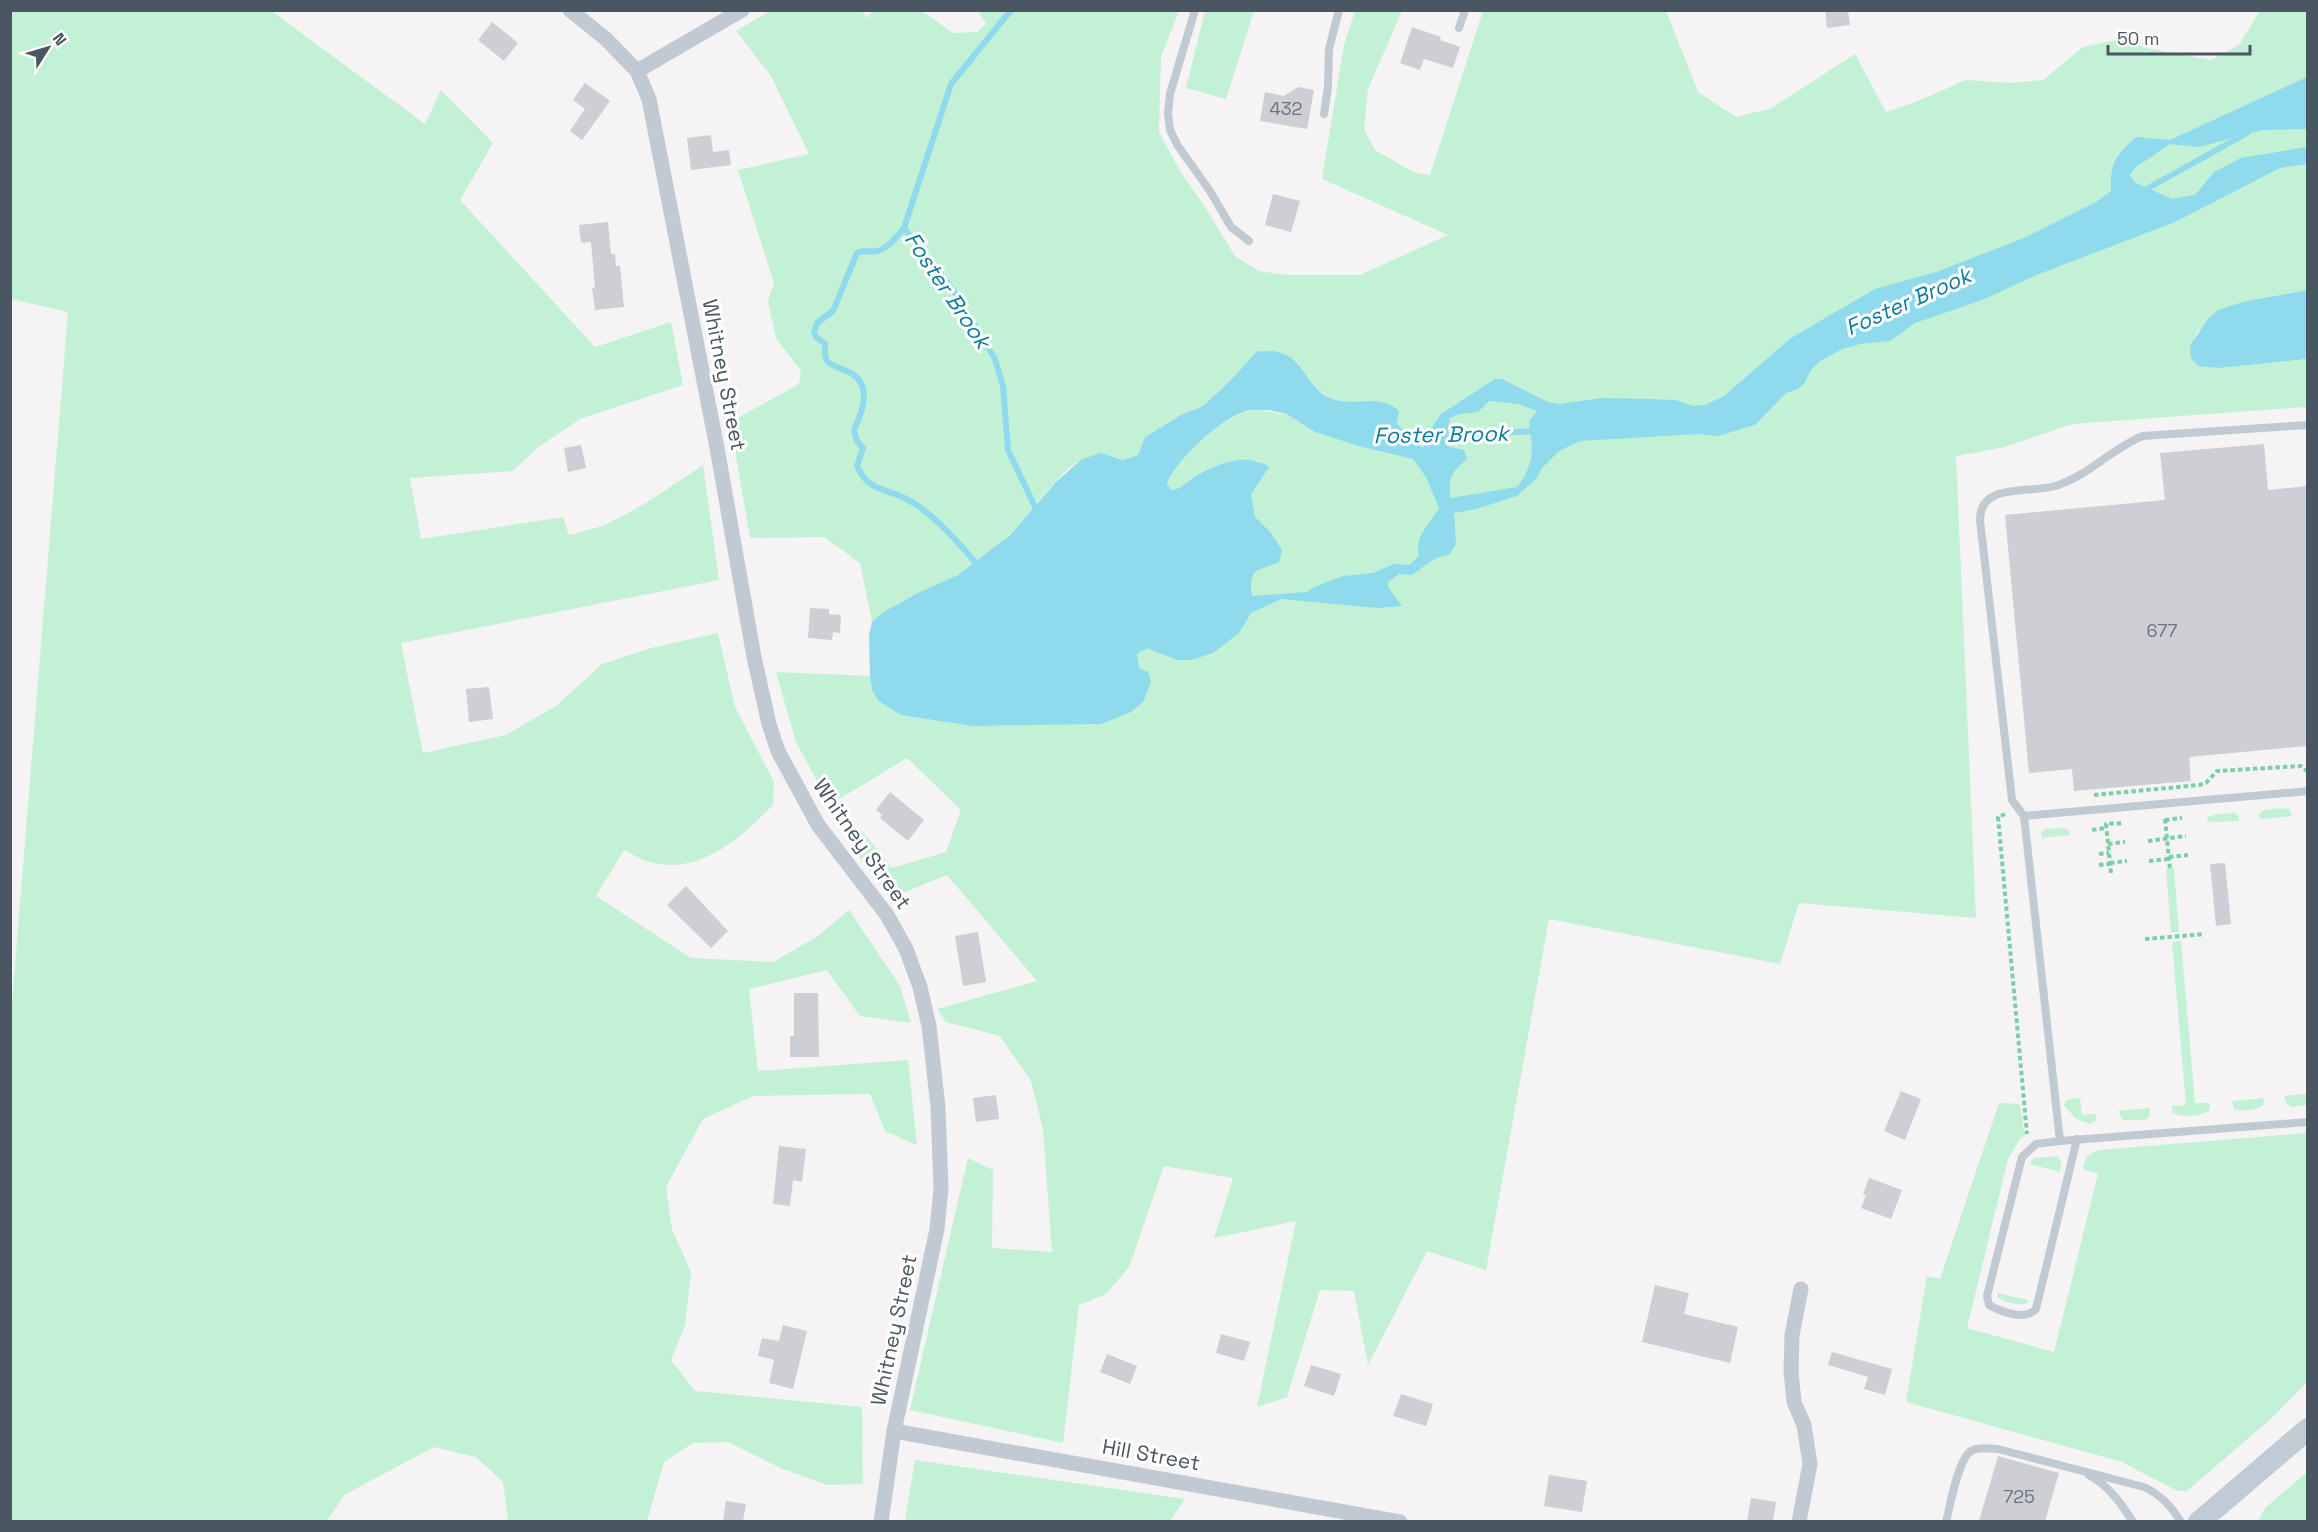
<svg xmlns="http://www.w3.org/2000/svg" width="2318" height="1532" font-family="'Space Grotesk',sans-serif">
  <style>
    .green { fill: #c3f1d5 }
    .water { fill: #90daee; fill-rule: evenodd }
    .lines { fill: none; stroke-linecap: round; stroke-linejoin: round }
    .stream { stroke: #90daee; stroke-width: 6 }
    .building { fill: #cdcfd5 }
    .path { stroke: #7ad0a6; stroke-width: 4; stroke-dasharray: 4.5 3; stroke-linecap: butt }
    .service { stroke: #c1cad2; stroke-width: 8 }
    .minor { stroke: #c1cad2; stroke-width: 15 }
    .secondary { stroke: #c1cbd6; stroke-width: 22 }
    .labels { text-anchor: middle; stroke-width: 6; stroke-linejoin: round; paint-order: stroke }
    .number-label { font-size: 18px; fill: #6b747e }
    .street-label { font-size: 21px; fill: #4a5661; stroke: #fff }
    .water-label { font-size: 22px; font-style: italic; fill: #0c7c9b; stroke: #fff }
  </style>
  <rect width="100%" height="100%" fill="#f5f3f3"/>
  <g class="green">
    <path d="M 270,10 L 425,124 L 441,90 L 493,143 L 460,200 L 595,347 L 671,322 L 683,385 L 580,419 L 537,448 L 513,471 L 410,478 L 421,539 L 563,517 L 569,535 L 603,526 L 643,505 L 703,465 L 719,580 L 401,643 L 423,753 L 506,735 L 556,706 L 602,664 L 651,648 L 718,633 L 735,707 L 774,782 L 773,805 C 740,839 699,876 649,862 C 641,860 632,854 624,850 L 596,896 L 691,958 L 773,962 L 818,936 L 849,910 L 900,986 L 911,1023 L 860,1016 L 827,970 L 749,989 L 758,1071 L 908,1060 L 917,1145 L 885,1131 L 870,1094 L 753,1096 L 703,1119 L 666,1187 L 672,1229 L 691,1272 L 685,1325 L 671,1360 L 695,1391 L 862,1407 L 863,1484 L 827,1485 L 781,1468 L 728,1442 L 693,1443 L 664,1462 L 647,1521 L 508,1521 L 503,1482 L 476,1457 L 434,1447 L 344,1495 L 327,1521 L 11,1521 L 11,1014 L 68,312 L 11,299 L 11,11 Z"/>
    <path d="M 770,11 L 863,11 L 866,18 L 873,11 L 922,11 L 953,33 L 977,32 L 986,24 L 978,11 L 1179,11 L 1161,57 L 1159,132 L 1180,171 L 1203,204 L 1235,256 L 1259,271 L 1286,275 L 1360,275 L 1448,235 L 1322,179 L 1344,45 L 1355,11 L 1402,11 L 1368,89 L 1364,130 L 1375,150 L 1413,172 L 1430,175 L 1483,11 L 1666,11 L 1698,92 L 1736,117 L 1772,108 L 1855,54 L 1886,112 L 1913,103 L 1966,80 L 2010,83 L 2043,80 L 2083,47 L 2121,39 L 2151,49 L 2211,60 L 2239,45 L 2260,11 L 2307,11 L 2307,290 C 2268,298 2190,304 2191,358 L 2220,368 L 2307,359 L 2307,407 L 2072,424 L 2005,447 L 1956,456 L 1976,918 L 1799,903 L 1780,964 L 1549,919 L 1486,1270 L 1427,1251 L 1368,1365 L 1354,1291 L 1320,1290 L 1287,1397 L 1257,1407 L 1296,1221 L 1214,1238 L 1233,1178 L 1164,1166 L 1129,1267 L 1106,1294 L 1079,1305 L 1063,1443 L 910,1410 L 968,1158 L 993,1170 L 992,1248 L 1052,1252 L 1043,1129 L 1031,1081 L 1000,1036 L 946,1022 L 937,1009 L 1037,981 L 947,875 L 890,898 L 853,848 L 862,831 L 892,868 L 946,852 L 961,810 L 907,758 L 836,801 L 816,779 L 796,742 L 776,672 L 870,676 L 872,690 L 901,715 L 1028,724 L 1101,724 L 1142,620 L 1252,595 L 1251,577 L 1256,569 L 1266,567 L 1244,505 L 1260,461 C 1239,459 1219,463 1200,473 C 1190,479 1184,488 1172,490 L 1167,485 C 1175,461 1223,417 1248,411 C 1260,407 1273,414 1285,414 C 1295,414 1318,402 1329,397 L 1313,386 L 1298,363 L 1257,351 L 1231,380 L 1203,406 L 1181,415 L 1145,437 L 1138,455 L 1123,460 C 1110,454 1097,454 1083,459 C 1062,467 1028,517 1010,534 C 998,546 970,569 956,576 C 927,591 897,600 872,622 L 860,563 L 824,537 L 750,538 L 730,422 L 799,384 L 801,371 L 776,338 L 768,301 L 774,283 L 738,170 L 809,154 L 771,76 L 736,31 Z"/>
    <path d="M 1205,11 L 1254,11 L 1226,99 L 1186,88 Z"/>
    <path d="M 2280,808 L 2289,809 L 2292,816 L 2260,819 L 2259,815 L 2263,810 Z"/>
    <path d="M 2234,813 L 2239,816 L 2239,821 L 2207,822 L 2208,817 L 2217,814 Z"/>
    <path d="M 2064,828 L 2069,831 L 2070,835 L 2042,838 L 2041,832 L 2046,829 Z"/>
    <path d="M 2174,868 L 2179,932 L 2171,932 L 2166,869 Z"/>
    <path d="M 2181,941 L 2195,1103 L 2210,1103 L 2209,1111 C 2201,1116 2181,1118 2173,1113 L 2171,1106 L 2186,1105 L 2172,942 Z"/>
    <path d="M 2307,1094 L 2307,1105 L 2292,1107 L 2286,1103 L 2284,1096 Z"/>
    <path d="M 2080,1098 L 2082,1115 L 2096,1114 L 2096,1120 L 2090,1124 L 2075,1118 L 2064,1105 L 2066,1100 Z"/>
    <path d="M 2264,1098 L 2263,1105 C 2256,1111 2242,1112 2234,1109 L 2232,1101 Z"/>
    <path d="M 1999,1103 L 2020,1104 L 2025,1136 L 2020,1139 L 2008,1159 L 1967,1328 L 2054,1352 L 2098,1174 L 2083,1169 C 2084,1158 2089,1153 2099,1150 L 2307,1133 L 2308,1208 L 2305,1210 L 2308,1212 L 2307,1382 L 2273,1417 L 2187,1491 L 2177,1491 L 2122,1462 L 1906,1402 L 1927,1276 L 1940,1279 Z"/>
    <path d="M 2150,1108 L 2149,1117 L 2144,1120 L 2123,1120 L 2118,1111 Z"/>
    <path d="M 2057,1156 L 2061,1161 L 2060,1172 L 2029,1164 L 2034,1158 Z"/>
    <path d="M 1998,1293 L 2028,1300 L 2028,1301 L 2026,1304 C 2018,1305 2002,1303 1997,1296 Z"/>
    <path d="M 915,1460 L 1185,1499 L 1170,1521 L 905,1521 Z"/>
    <path d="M 2307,1472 L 2307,1521 L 2258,1521 L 2265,1508 Z"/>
  </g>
  <g class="water">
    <path d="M 2307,77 L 2307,129 L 2263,130 L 2199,147 L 2170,144 L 2136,167 L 2130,175 L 2134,182 L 2172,199 L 2195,195 L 2214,172 L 2241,158 L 2307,147 L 2307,164 L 2280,168 L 2175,222 L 2034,276 L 1985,299 L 1915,323 L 1890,341 L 1860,344 L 1840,350 L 1820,361 L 1811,370 L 1804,384 L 1796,390 L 1786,393 L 1755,425 L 1718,436 L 1698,434 L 1580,441 L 1559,451 L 1542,468 L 1536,479 L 1517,496 L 1476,509 L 1454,513 L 1456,544 L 1449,555 C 1433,556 1424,568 1411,575 L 1399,574 L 1388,582 L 1388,587 L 1402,606 L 1378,608 L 1281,599 L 1251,613 L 1239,633 L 1213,653 L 1191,660 L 1177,660 L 1147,648 L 1137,654 L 1139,668 L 1148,672 L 1151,682 L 1143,702 L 1131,712 L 1101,724 L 973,726 L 901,715 L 879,701 L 872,690 L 870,676 L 869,635 L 872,622 L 885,611 L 918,593 L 958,575 L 1010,535 L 1056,482 L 1082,459 L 1101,453 L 1123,460 L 1138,455 L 1145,437 L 1181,415 L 1203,406 L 1231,380 L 1257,351 C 1264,352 1274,350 1281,353 C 1304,360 1307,387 1328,397 C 1351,409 1379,392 1399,411 L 1397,424 L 1423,448 L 1433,426 L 1441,414 L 1495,379 L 1502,379 L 1548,402 L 1559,404 L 1603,398 L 1648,399 L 1675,400 L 1693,406 L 1705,405 L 1724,396 L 1791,338 L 1875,289 L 1936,272 L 2024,238 L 2096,202 L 2111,191 C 2110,163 2115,156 2136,137 L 2170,140 ZM 1489,401 L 1519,404 L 1537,411 L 1529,421 C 1533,448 1535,465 1517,487 L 1451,498 C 1447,478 1451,473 1467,459 L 1464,450 L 1447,446 L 1449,422 L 1450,418 L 1460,414 L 1478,412 ZM 1269,410 L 1287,414 L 1315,432 L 1359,446 L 1413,459 L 1426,477 L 1439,508 C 1429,525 1414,536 1419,556 L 1409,565 L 1394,564 L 1373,573 L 1343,576 L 1314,587 L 1307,592 L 1252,596 C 1249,567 1256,572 1279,562 L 1282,550 L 1271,533 L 1255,517 L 1251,494 L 1269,467 C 1249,453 1222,462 1201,473 C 1190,478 1184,488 1172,490 L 1167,484 C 1175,461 1225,414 1250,410 C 1256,410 1263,410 1269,410 Z"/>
    <path d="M 2307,290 L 2307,359 L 2220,368 L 2198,366 L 2191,358 L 2190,346 L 2207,320 L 2218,310 L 2243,302 Z"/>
  </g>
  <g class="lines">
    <g class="stream">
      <path d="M 1011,10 L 951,84 L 904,228 L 953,290 L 995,359 L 1003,386 L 1008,450 L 1038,513"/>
      <path d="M 2143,191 L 2247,133"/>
      <path d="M 904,228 C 897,236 888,249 877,251 C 869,253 865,249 857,253 L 833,311 L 817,323 L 814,332 L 816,337 L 825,344 C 826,350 823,357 828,362 C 832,366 843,369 849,372 C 873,385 863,411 854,430 L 857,441 L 863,448 L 857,466 C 869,493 888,488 910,501 C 932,513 959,543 975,562"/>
      <path d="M 1403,437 L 1537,431"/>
    </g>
  </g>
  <g class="building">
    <path d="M 1825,10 L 1848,10 L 1850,25 L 1827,28 Z"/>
    <path d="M 492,22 L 518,43 L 504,61 L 478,40 Z"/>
    <path d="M 1412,27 L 1441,37 L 1440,40 L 1460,47 L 1453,68 L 1424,59 L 1420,70 L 1400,63 Z"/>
    <path d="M 585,83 L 610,101 L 582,140 L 570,131 L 585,109 L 573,100 Z"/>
    <path d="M 1298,87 L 1314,90 L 1307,129 L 1260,121 L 1265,92 L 1284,96 Z"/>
    <path d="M 711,135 L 713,152 L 729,150 L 731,165 L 691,170 L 687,138 Z"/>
    <path d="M 1273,194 L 1300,201 L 1291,232 L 1265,225 Z"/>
    <path d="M 608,222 L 611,254 L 615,254 L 616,266 L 620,266 L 624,307 L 595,310 L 592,288 L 595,288 L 591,242 L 581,243 L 579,225 Z"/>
    <path d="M 2264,444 L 2268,490 L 2307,486 L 2307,746 L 2189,757 L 2191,781 L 2074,791 L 2072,769 L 2029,773 L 2005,515 L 2165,500 L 2160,453 Z"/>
    <path d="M 581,445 L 586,468 L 568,472 L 564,448 Z"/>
    <path d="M 810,608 L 829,609 L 829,614 L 841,615 L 840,633 L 833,632 L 832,640 L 808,638 Z"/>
    <path d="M 489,687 L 493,719 L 469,722 L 466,689 Z"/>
    <path d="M 890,792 L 924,820 L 908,841 L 880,818 L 882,815 L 876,810 Z"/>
    <path d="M 2225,863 L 2231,924 L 2216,926 L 2210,864 Z"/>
    <path d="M 686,886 L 728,931 L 711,948 L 667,905 Z"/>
    <path d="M 978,932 L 986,982 L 963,986 L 955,936 Z"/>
    <path d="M 794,993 L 818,993 L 819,1057 L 790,1057 L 790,1036 L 794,1036 Z"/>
    <path d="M 1901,1091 L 1921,1099 L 1905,1140 L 1884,1131 Z"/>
    <path d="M 996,1095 L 999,1119 L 976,1122 L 973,1098 Z"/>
    <path d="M 779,1146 L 806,1149 L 802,1182 L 793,1180 L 790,1206 L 773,1204 Z"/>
    <path d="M 1869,1178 L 1902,1190 L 1891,1219 L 1861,1208 L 1866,1195 L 1863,1195 Z"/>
    <path d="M 1655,1285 L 1689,1293 L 1684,1314 L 1738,1327 L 1730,1363 L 1642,1342 Z"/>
    <path d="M 783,1325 L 807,1331 L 793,1389 L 769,1383 L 774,1360 L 758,1356 L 762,1338 L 779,1341 Z"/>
    <path d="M 1221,1334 L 1250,1342 L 1244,1361 L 1216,1353 Z"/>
    <path d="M 1832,1352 L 1892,1369 L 1885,1395 L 1864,1389 L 1868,1377 L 1828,1365 Z"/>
    <path d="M 1107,1354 L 1137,1366 L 1130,1384 L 1100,1372 Z"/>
    <path d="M 1311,1365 L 1341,1374 L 1334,1396 L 1304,1386 Z"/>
    <path d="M 1401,1394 L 1433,1404 L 1426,1426 L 1393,1416 Z"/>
    <path d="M 1998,1456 L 2059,1473 L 2045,1521 L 1979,1521 Z"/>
    <path d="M 1549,1475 L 1587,1481 L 1582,1512 L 1544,1506 Z"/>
    <path d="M 1751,1498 L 1776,1502 L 1773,1521 L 1747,1521 Z"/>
    <path d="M 726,1501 L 746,1504 L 743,1521 L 723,1521 Z"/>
  </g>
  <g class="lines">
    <g class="path">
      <path d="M 2094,795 L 2199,785 L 2206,783 L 2217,771 L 2301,766 L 2308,772"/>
      <path d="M 2005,814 L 1998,817 L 2027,1134"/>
      <path d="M 2165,819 L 2170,869"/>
      <path d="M 2165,820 L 2182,818"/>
      <path d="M 2092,830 L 2106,828"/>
      <path d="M 2148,841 L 2186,836"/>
      <path d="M 2108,844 L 2125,842"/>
      <path d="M 2099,854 L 2109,853"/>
      <path d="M 2169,857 L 2188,855"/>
      <path d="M 2149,861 L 2169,859"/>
      <path d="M 2110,863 L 2127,861"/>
      <path d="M 2099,865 L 2110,864"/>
      <path d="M 2111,873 L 2106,824 L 2124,823"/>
      <path d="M 2145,939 L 2205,934"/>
    </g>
    <g class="service">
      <path d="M 1195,10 L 1170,94 L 1168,113 L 1170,130 L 1178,146 L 1210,191 L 1231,227 L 1249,241"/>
      <path d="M 1459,28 L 1465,10"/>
      <path d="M 1324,114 L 1328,87 L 1329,49 L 1339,10"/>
      <path d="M 2308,425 L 2143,436 C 2112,448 2087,477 2055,486 C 2029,494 1980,482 1980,520 L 2012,800 L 2024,816 L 2060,1141 L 2308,1122"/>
      <path d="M 2024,816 L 2308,791"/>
      <path d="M 2060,1141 L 2036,1144 L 2022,1157 L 1987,1296 L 1989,1305 C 2001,1312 2026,1321 2036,1309 L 2077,1139"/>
      <path d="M 2089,1475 C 2109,1486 2121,1503 2133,1522"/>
      <path d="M 1946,1522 C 1950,1506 1958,1459 1971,1451 C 1979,1446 1989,1449 1998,1449 L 2144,1487 C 2161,1495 2171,1506 2181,1522"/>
    </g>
    <g class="minor">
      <path d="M 570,10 L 606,39 L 637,71 L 649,99 L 717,448 L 754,657 L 769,724 L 778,751 L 818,825 L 887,915 L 906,949 L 920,987 L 929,1026 L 938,1107 L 941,1189 L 937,1229 L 894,1431 L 881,1522"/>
      <path d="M 637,71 L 742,10"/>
      <path d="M 894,1431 L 1400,1522"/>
      <path d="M 1799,1522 L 1810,1464 L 1804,1425 L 1794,1402 L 1791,1371 L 1792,1335 L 1801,1289"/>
    </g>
    <path class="secondary" d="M 2199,1522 L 2308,1429"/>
  </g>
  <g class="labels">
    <g class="number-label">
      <text x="1286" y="115">432</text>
      <text x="2162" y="637">677</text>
      <text x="2019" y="1503">725</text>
    </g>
    <g class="street-label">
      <text transform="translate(724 375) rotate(79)" y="7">Whitney Street</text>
      <text transform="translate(862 844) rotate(55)" y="7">Whitney Street</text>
      <text transform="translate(894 1330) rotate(-78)" y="7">Whitney Street</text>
      <text transform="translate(1151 1455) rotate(10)" y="7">Hill Street</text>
    </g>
    <g class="water-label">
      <text transform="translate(948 290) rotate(56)" y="8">Foster Brook</text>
      <text transform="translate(1908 301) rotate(-24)" y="8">Foster Brook</text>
      <text transform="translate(1441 434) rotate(-1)" y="8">Foster Brook</text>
    </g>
  </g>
  <rect width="2318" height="1532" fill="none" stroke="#4a5661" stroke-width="24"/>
  <g transform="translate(48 48) rotate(53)" stroke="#ffffff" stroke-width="4.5" paint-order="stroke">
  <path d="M0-4.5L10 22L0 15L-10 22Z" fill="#4a5661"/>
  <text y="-9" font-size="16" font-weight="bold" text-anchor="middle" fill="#4a5661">N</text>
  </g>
  <path d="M2108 45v9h142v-9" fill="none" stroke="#4a5661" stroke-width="3"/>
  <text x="2117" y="45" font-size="18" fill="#4a5661" stroke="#ffffff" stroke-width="4.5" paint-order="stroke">50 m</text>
</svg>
